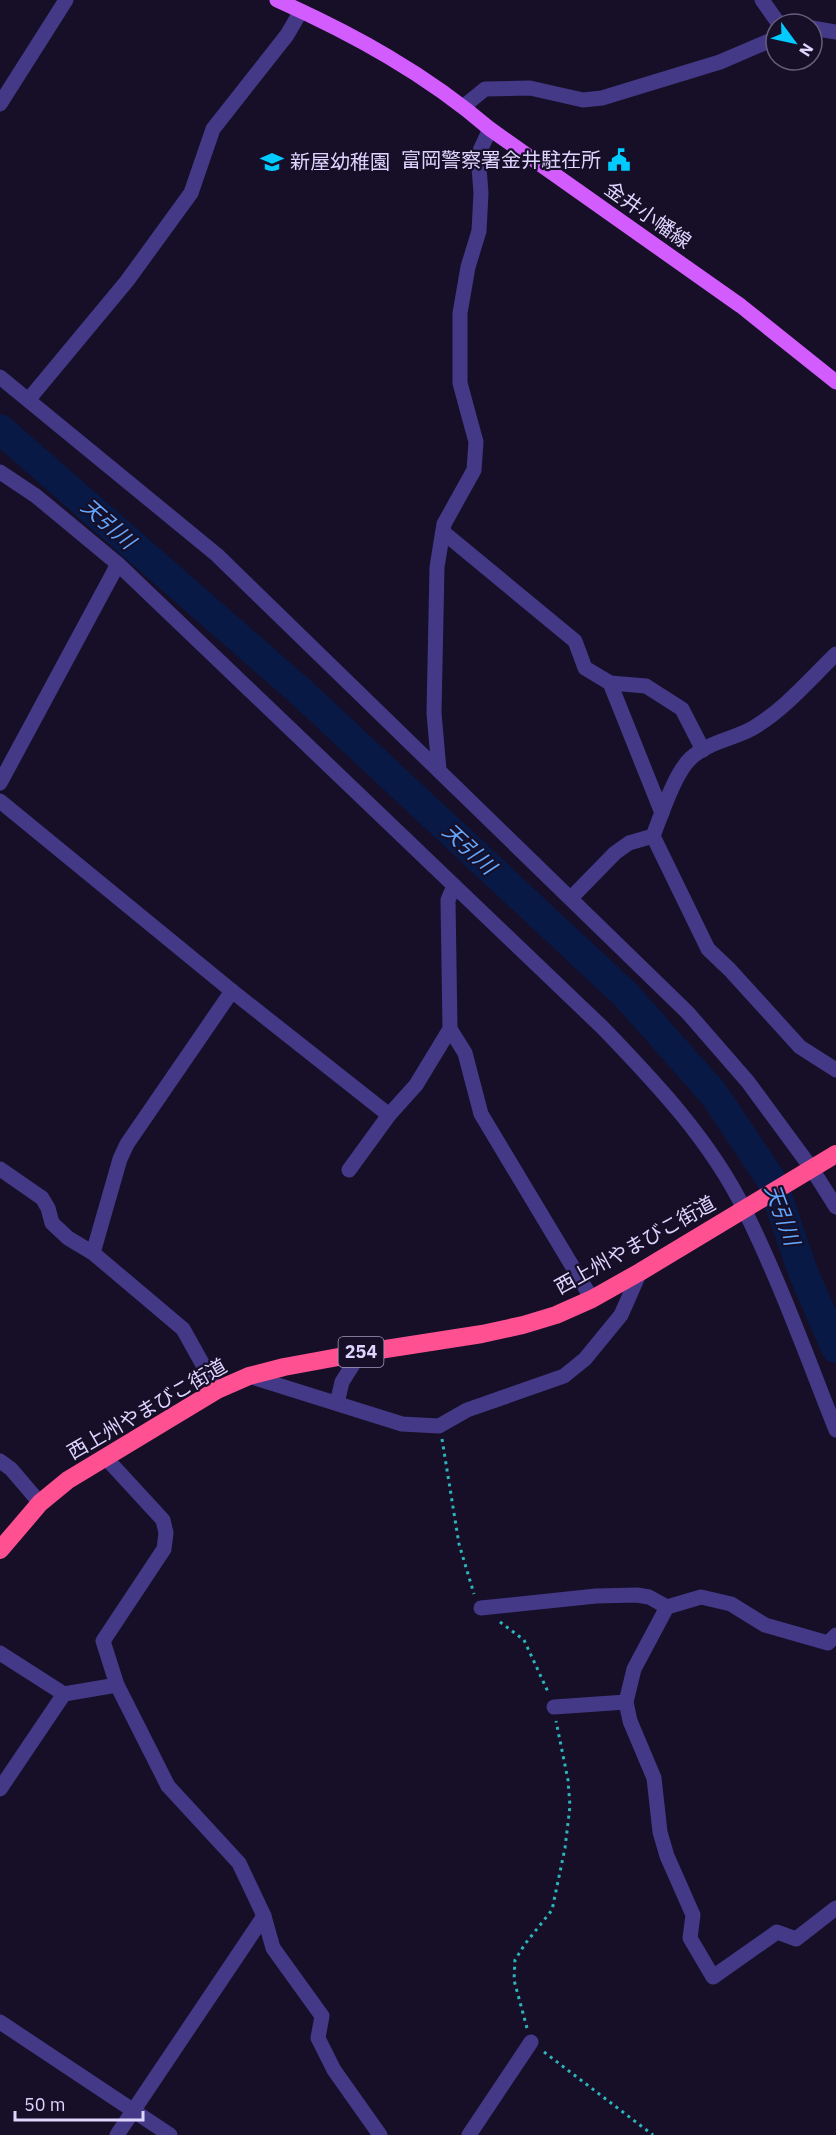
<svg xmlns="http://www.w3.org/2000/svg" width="836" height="2135" font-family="'IBM Plex Sans','Noto Sans JP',sans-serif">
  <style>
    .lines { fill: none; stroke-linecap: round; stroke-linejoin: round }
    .river { stroke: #091946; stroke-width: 30 }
    .path { stroke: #2db5bb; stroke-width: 3; stroke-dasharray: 3 4.5; stroke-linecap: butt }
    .minor { stroke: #443987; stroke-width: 15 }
    .major { stroke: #d35cff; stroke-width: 15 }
    .highway { stroke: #ff5092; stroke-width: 18 }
    .labels { text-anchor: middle; stroke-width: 4.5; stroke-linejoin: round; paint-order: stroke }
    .shield { fill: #160f27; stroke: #a29abe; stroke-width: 1.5 }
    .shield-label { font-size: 18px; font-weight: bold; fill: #ded5ff }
    .poi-label { font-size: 20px; fill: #ded5ff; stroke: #160f27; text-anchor: end }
    .street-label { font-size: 20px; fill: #ded5ff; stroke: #160f27 }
    .water-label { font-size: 21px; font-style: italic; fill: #63a7ff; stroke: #160f27 }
  </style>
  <rect width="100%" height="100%" fill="#160f27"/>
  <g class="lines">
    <path class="river" d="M 0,429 L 301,692 L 626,995 L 713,1093 L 772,1181 L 803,1272 L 836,1348"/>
    <g class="path">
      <path d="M 442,1439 L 459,1544 L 474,1594"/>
      <path d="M 500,1622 L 524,1640 L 549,1694"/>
      <path d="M 527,2028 L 514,1980 L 515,1960 L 525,1944 L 552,1910 L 565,1848 L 570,1806 L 568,1780 L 556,1721"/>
      <path d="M 544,2052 L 653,2135"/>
    </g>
    <g class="minor">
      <path d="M 762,0 L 779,24"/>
      <path d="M 812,28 L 836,32"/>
      <path d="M 0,104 L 66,0"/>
      <path d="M 464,106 L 485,89 L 530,88 L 583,100 L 602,98 L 720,62 L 776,38"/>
      <path d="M 0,377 L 217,555 L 688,1013 L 748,1082 L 812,1169 L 836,1207"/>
      <path d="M 29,399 L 127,281 L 191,193 L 213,129 L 287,35 L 301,11"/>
      <path d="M 0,472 L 36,496 L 118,564 L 603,1028 C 656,1083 711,1141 745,1211 C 780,1282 807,1357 836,1430"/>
      <path d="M 443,532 L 575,641 L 585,668 L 610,683 L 662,813"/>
      <path d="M 610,683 L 646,686 L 682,709 L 703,750"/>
      <path d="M 439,770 L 434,713 L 437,567 L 444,524 L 474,470 L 476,442 L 460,383 L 460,313 L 468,267 L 479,231 L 481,193 L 478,155 L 490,129"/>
      <path d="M 0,783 L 118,564"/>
      <path d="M 0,801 L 232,991 L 389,1115"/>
      <path d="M 653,836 L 708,949 L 730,970 L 800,1047 L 836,1070"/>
      <path d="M 571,898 L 615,853 L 629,843 L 653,836 C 661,816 675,772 691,758 C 708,742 734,739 753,728 C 785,709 810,679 836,654"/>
      <path d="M 450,1029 L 465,1053 L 481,1114 L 592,1299"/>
      <path d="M 0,1169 L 42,1198 L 48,1208 L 52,1223 L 68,1238 L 93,1253 L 120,1159 L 127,1144 L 232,991"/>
      <path d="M 349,1170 L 389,1115 L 416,1085 L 450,1029 L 448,900 L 454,886"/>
      <path d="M 93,1253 L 183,1329 L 217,1390"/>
      <path d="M 249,1376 L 402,1424 L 439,1426 L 467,1410 L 564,1376 L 585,1359 L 621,1315 L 640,1272"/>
      <path d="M 337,1403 L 342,1382 L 360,1353"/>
      <path d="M 105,1457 L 163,1520 L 166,1533 L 164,1549 L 103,1641 L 117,1685 L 168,1786 L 239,1863 L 264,1916 L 273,1948 L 322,2016 L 318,2038 L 334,2070 L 380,2135"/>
      <path d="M 0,1461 L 11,1469 L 40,1503"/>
      <path d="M 481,1608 L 596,1596 L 637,1595 L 649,1597 L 667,1607"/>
      <path d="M 0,1653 L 64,1694 L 117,1685"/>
      <path d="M 626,1702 L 630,1721 L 654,1778 L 660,1832 L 667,1856 L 693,1915 L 690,1938 L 713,1977 L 777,1932 L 796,1939 L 836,1908"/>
      <path d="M 554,1707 L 626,1702 L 634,1669 L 667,1607 L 701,1597 L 731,1604 L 765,1625 L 828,1643 L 836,1635"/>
      <path d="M 0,1789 L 64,1694"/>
      <path d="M 0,2022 L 170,2135"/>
      <path d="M 117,2135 L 264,1916"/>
      <path d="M 469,2135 L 531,2042"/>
    </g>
    <path class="major" d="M 277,0 C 353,34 426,74 490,129 L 741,306 L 836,382"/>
    <path class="highway" d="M 0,1550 L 40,1503 L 68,1480 L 217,1390 L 249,1376 L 284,1367 L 360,1353 L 482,1334 L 523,1325 L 556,1315 L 592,1299 L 640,1272 L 836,1154"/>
  </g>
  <defs>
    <g id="civic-bare" transform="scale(1.8)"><path d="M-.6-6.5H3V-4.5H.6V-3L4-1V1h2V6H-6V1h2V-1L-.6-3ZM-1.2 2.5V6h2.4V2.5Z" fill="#01cbff" stroke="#160f27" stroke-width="2.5" paint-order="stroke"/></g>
    <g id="school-bare" transform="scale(1.8)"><path d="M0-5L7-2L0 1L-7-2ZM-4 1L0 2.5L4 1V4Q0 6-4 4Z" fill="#01cbff" stroke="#160f27" stroke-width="2.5" paint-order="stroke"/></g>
  </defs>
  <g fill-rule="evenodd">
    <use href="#civic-bare" x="619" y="160"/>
    <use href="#school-bare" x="272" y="162"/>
  </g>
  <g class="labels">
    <rect class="shield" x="338.5" y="1337" width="45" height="30" rx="4.5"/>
    <g class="shield-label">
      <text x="361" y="1358">254</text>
    </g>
    <g class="poi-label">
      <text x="601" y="167">富岡警察署金井駐在所</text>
      <text x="290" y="169" text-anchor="start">新屋幼稚園</text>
    </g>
    <g class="street-label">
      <text transform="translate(648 215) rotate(35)" y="7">金井小幡線</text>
      <text transform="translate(635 1245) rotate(-29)" y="7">西上州やまびこ街道</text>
      <text transform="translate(147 1409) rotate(-30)" y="7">西上州やまびこ街道</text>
    </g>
    <g class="water-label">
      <text transform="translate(108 524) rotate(41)" y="7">天引川</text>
      <text transform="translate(469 849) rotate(43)" y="7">天引川</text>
      <text transform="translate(782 1215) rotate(70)" y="7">天引川</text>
    </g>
  </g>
  <g transform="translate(794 42) rotate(123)"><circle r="28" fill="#160f27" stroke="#665e7d" stroke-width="1.5"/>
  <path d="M0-4.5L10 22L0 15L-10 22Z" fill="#01cbff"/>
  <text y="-9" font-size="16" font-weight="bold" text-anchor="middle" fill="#ded5ff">N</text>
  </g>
  <path d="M15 2111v9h128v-9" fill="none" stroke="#ded5ff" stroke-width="3"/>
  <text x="24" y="2111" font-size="18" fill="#ded5ff" stroke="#160f27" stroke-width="4.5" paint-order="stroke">50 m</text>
</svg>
